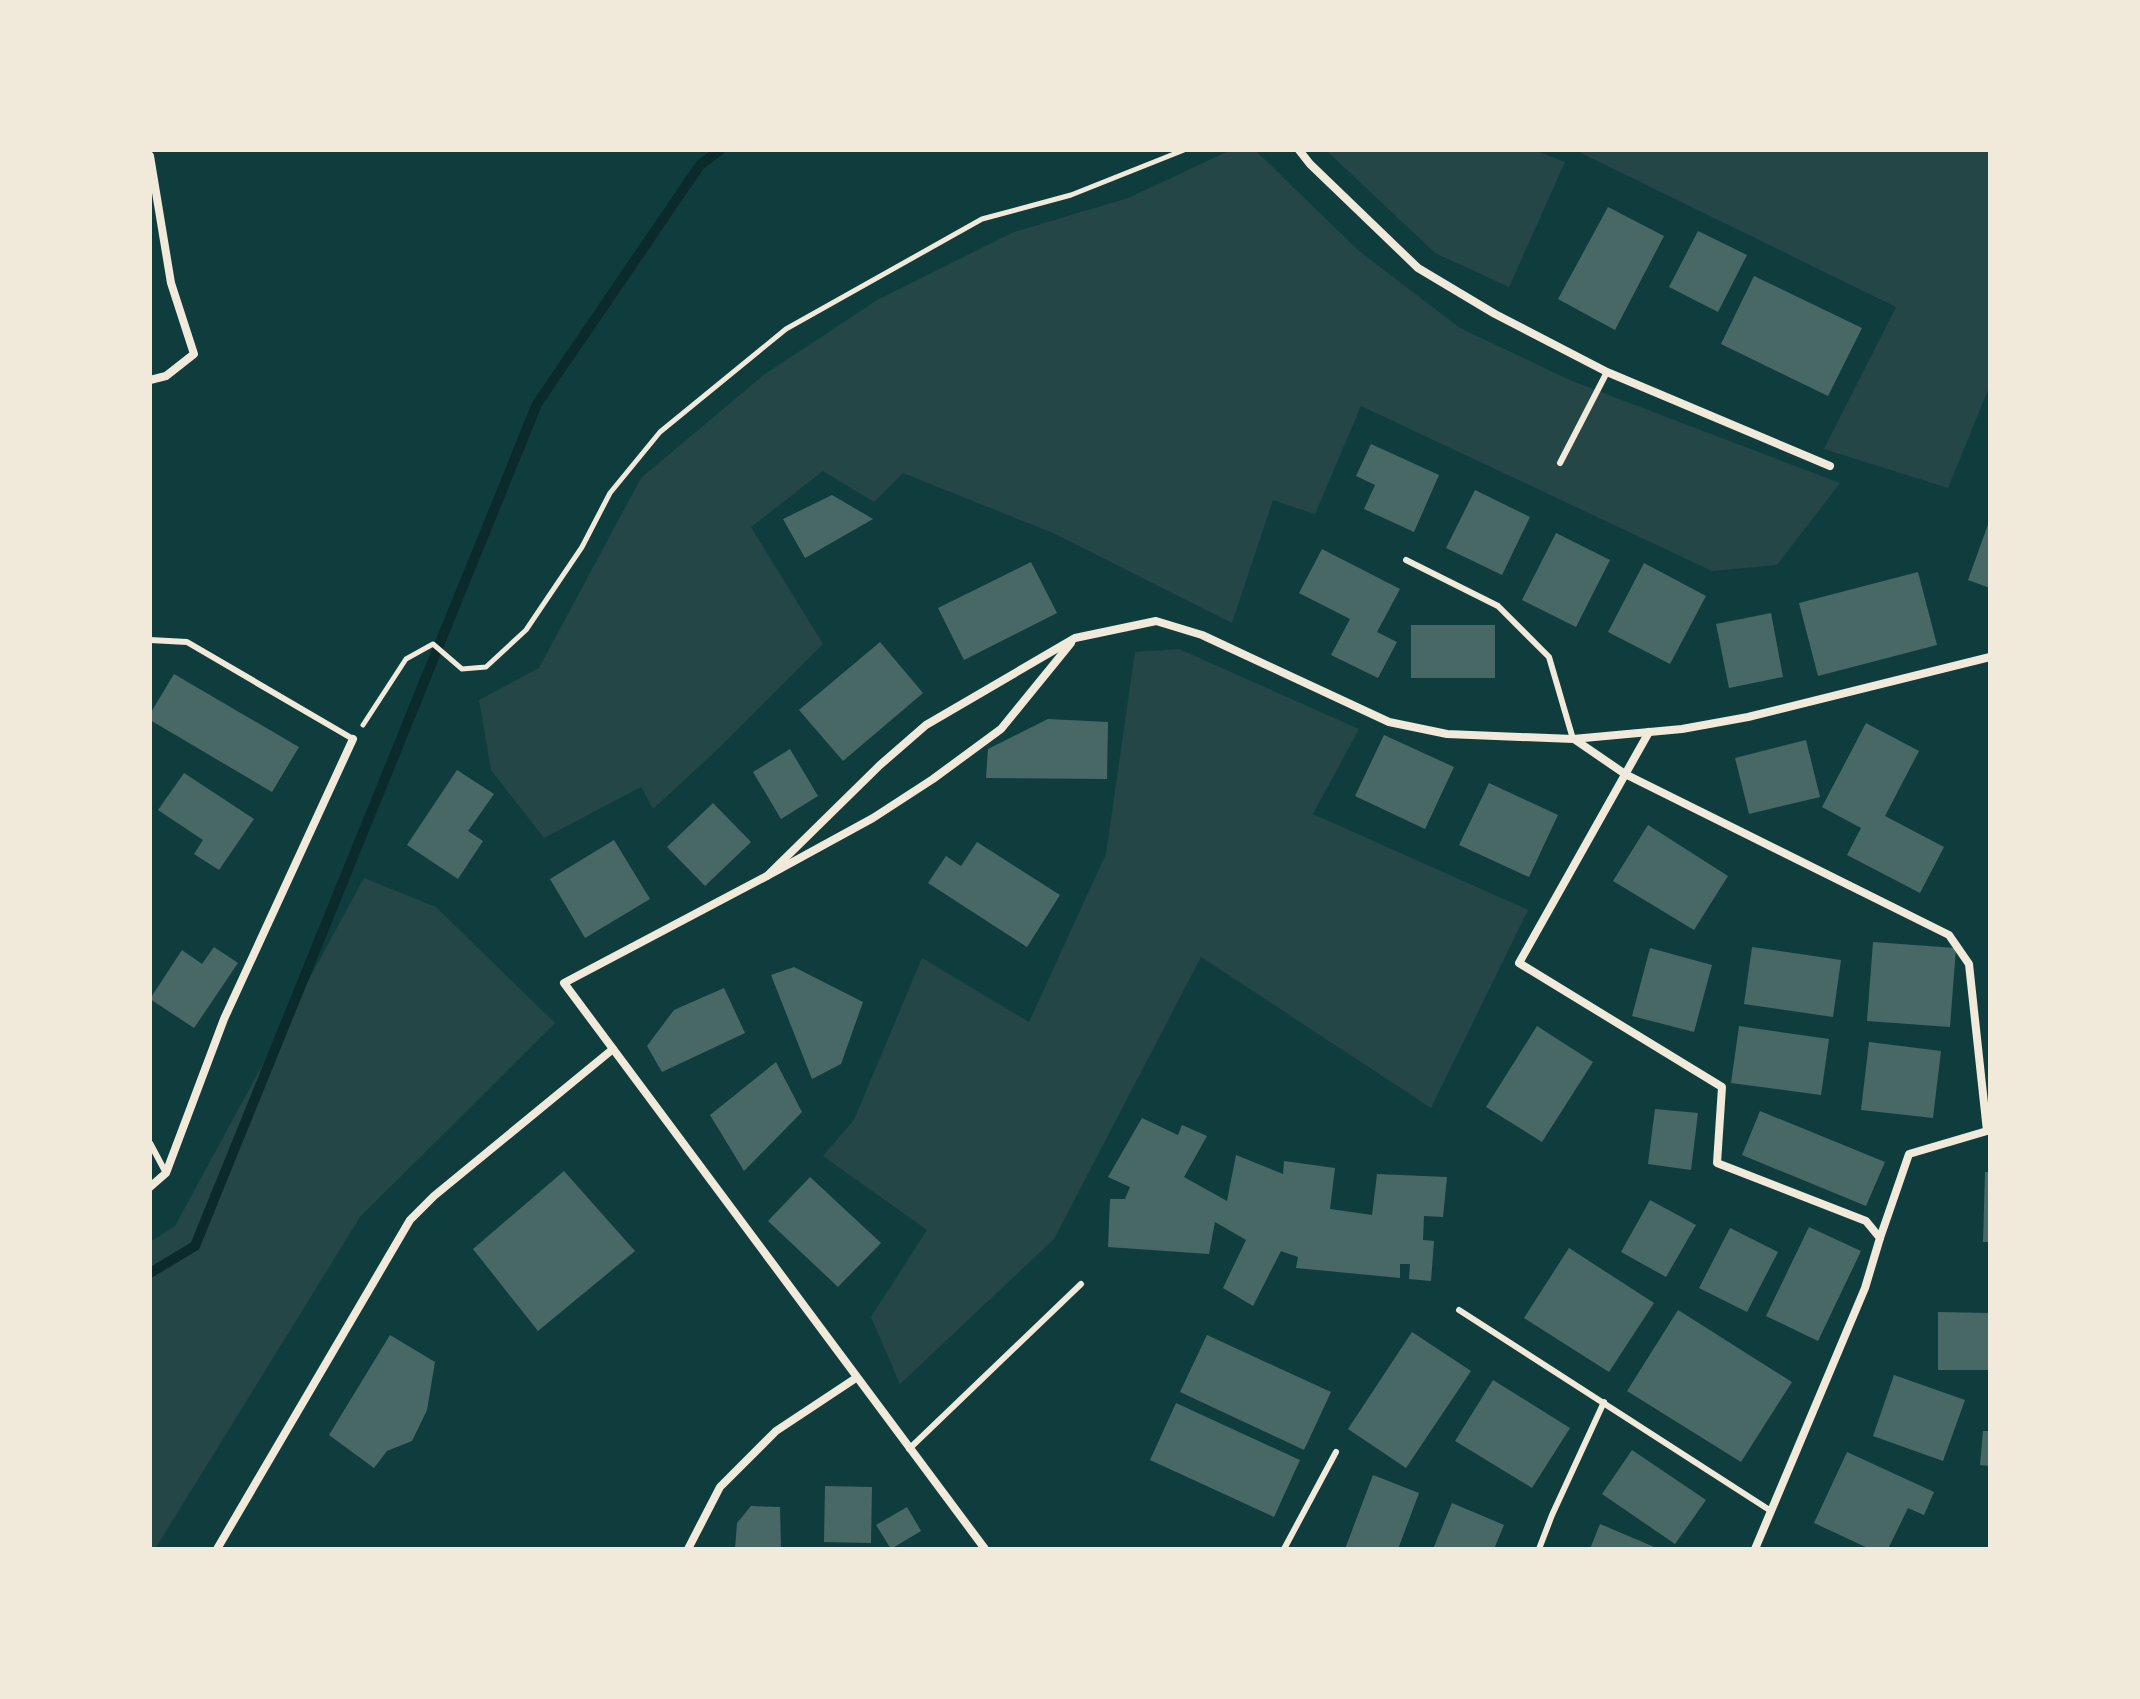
<svg xmlns="http://www.w3.org/2000/svg" width="2140" height="1699" font-family="Literata,serif">
  <style>
    .green { fill: #244646 }
    .lines { fill: none; stroke-linecap: round; stroke-linejoin: round }
    .stream { stroke: #0a2a2b; stroke-width: 10 }
    .building { fill: #486865 }
    .path { stroke: #f1e9da; stroke-width: 5 }
    .service { stroke: #f1e9da; stroke-width: 6 }
    .minor { stroke: #f1e9da; stroke-width: 8 }
  </style>
  <rect width="100%" height="100%" fill="#0f3d3e"/>
  <g class="green">
    <path d="M 1231,150 L 1255,150 L 1359,251 L 1460,328 L 1572,381 L 1840,483 L 1777,565 L 1712,571 L 1361,406 L 1315,514 L 1273,500 L 1232,623 L 1053,533 L 903,473 L 874,502 L 823,471 L 751,527 L 823,644 L 719,748 L 653,809 L 641,787 L 544,838 L 491,770 L 479,700 L 539,668 L 641,478 L 765,374 L 879,299 L 1014,232 L 1128,198 Z"/>
    <path d="M 1326,150 L 1534,150 L 1565,162 L 1509,287 L 1435,253 Z"/>
    <path d="M 1583,150 L 1990,150 L 1990,385 L 1948,488 L 1824,449 L 1896,307 L 1581,153 Z"/>
    <path d="M 1179,649 L 1359,729 L 1313,814 L 1528,910 L 1431,1108 L 1201,957 L 1054,1239 L 900,1384 L 871,1317 L 927,1230 L 823,1156 L 854,1120 L 922,958 L 1029,1022 L 1106,854 L 1135,652 Z"/>
    <path d="M 364,878 L 436,907 L 555,1023 L 360,1217 L 155,1549 L 150,1549 L 150,1242 L 175,1226 Z"/>
  </g>
  <g class="lines">
    <path class="stream" d="M 150,1273 L 195,1246 L 537,404 L 700,165 L 720,150"/>
  </g>
  <g class="building">
    <path d="M 1608,207 L 1664,236 L 1615,330 L 1558,299 Z"/>
    <path d="M 1698,231 L 1747,255 L 1718,312 L 1669,287 Z"/>
    <path d="M 1754,276 L 1862,328 L 1828,396 L 1721,344 Z"/>
    <path d="M 1371,444 L 1439,475 L 1414,532 L 1364,509 L 1375,485 L 1356,476 Z"/>
    <path d="M 1475,490 L 1530,517 L 1502,575 L 1446,548 Z"/>
    <path d="M 832,495 L 873,519 L 805,558 L 783,519 Z"/>
    <path d="M 1990,519 L 1990,588 L 1968,580 Z"/>
    <path d="M 1556,533 L 1610,560 L 1576,627 L 1522,600 Z"/>
    <path d="M 1322,549 L 1400,589 L 1377,632 L 1397,642 L 1378,678 L 1331,655 L 1350,619 L 1299,593 Z"/>
    <path d="M 1031,562 L 1057,613 L 964,660 L 938,608 Z"/>
    <path d="M 1644,563 L 1706,596 L 1670,664 L 1608,632 Z"/>
    <path d="M 1918,572 L 1937,645 L 1818,676 L 1799,603 Z"/>
    <path d="M 1771,613 L 1783,677 L 1729,688 L 1716,624 Z"/>
    <rect x="1411" y="625" width="84" height="53"/>
    <path d="M 880,642 L 923,693 L 843,761 L 799,710 Z"/>
    <path d="M 174,674 L 299,747 L 272,792 L 150,720 L 150,714 Z"/>
    <path d="M 1048,719 L 1108,722 L 1107,779 L 986,778 L 988,749 Z"/>
    <path d="M 1866,723 L 1919,751 L 1885,816 L 1944,847 L 1920,893 L 1847,855 L 1861,828 L 1822,807 Z"/>
    <path d="M 1384,735 L 1454,767 L 1425,829 L 1355,796 Z"/>
    <path d="M 1806,740 L 1820,797 L 1749,814 L 1735,758 Z"/>
    <path d="M 790,749 L 818,796 L 781,819 L 753,772 Z"/>
    <path d="M 457,770 L 494,794 L 468,831 L 483,841 L 458,879 L 407,845 Z"/>
    <path d="M 184,773 L 254,819 L 219,870 L 194,854 L 203,840 L 158,810 Z"/>
    <path d="M 1489,783 L 1558,815 L 1529,877 L 1459,845 Z"/>
    <path d="M 713,803 L 751,842 L 705,886 L 667,847 Z"/>
    <path d="M 1648,825 L 1728,876 L 1694,930 L 1613,881 Z"/>
    <path d="M 614,840 L 650,899 L 585,938 L 550,879 Z"/>
    <path d="M 977,842 L 1060,895 L 1027,947 L 928,883 L 946,856 L 961,866 Z"/>
    <path d="M 1873,942 L 1956,948 L 1950,1027 L 1867,1021 Z"/>
    <path d="M 214,947 L 238,963 L 194,1028 L 150,999 L 182,950 L 202,964 Z"/>
    <path d="M 1752,947 L 1841,960 L 1833,1017 L 1744,1004 Z"/>
    <path d="M 1650,948 L 1712,965 L 1694,1032 L 1632,1016 Z"/>
    <path d="M 794,967 L 863,1002 L 841,1064 L 812,1079 L 771,975 Z"/>
    <path d="M 724,988 L 745,1033 L 662,1072 L 647,1046 L 674,1010 Z"/>
    <path d="M 1537,1026 L 1593,1062 L 1542,1142 L 1486,1107 Z"/>
    <path d="M 1739,1026 L 1829,1039 L 1821,1095 L 1731,1083 Z"/>
    <path d="M 1869,1042 L 1941,1051 L 1933,1118 L 1861,1110 Z"/>
    <path d="M 776,1062 L 802,1112 L 744,1171 L 710,1115 Z"/>
    <path d="M 1655,1109 L 1698,1113 L 1691,1170 L 1648,1164 Z"/>
    <path d="M 1760,1111 L 1885,1162 L 1866,1206 L 1742,1155 Z"/>
    <path d="M 1142,1118 L 1178,1135 L 1182,1125 L 1207,1136 L 1184,1177 L 1227,1201 L 1236,1155 L 1283,1174 L 1284,1161 L 1335,1168 L 1330,1209 L 1372,1215 L 1377,1174 L 1447,1177 L 1443,1217 L 1424,1216 L 1423,1240 L 1434,1241 L 1431,1281 L 1409,1279 L 1410,1264 L 1400,1264 L 1400,1278 L 1296,1268 L 1298,1257 L 1281,1251 L 1253,1306 L 1223,1288 L 1246,1240 L 1215,1222 L 1209,1254 L 1108,1247 L 1110,1199 L 1125,1199 L 1130,1187 L 1108,1177 Z"/>
    <path d="M 564,1171 L 635,1251 L 538,1331 L 473,1249 Z"/>
    <path d="M 1985,1172 L 1990,1172 L 1990,1242 L 1983,1242 Z"/>
    <path d="M 810,1177 L 881,1243 L 838,1287 L 768,1221 Z"/>
    <path d="M 1650,1200 L 1696,1225 L 1666,1277 L 1621,1252 Z"/>
    <path d="M 1809,1227 L 1861,1251 L 1818,1341 L 1766,1316 Z"/>
    <path d="M 1730,1228 L 1778,1252 L 1747,1312 L 1699,1288 Z"/>
    <path d="M 1569,1248 L 1654,1303 L 1609,1372 L 1524,1318 Z"/>
    <path d="M 1678,1310 L 1792,1382 L 1741,1462 L 1627,1391 Z"/>
    <path d="M 1938,1312 L 1990,1313 L 1990,1370 L 1938,1370 Z"/>
    <path d="M 1412,1332 L 1471,1371 L 1406,1468 L 1348,1429 Z"/>
    <path d="M 390,1335 L 435,1362 L 427,1410 L 412,1441 L 387,1451 L 374,1468 L 329,1435 Z"/>
    <path d="M 1207,1335 L 1331,1392 L 1304,1450 L 1180,1392 Z"/>
    <path d="M 1894,1375 L 1965,1400 L 1943,1461 L 1873,1436 Z"/>
    <path d="M 1493,1380 L 1570,1428 L 1532,1488 L 1455,1441 Z"/>
    <path d="M 1176,1403 L 1300,1460 L 1274,1517 L 1150,1460 Z"/>
    <path d="M 1983,1431 L 1990,1431 L 1990,1466 L 1980,1465 Z"/>
    <path d="M 1632,1450 L 1706,1500 L 1675,1544 L 1602,1494 Z"/>
    <path d="M 1847,1452 L 1934,1492 L 1924,1515 L 1908,1508 L 1888,1549 L 1870,1549 L 1814,1523 Z"/>
    <path d="M 1373,1475 L 1419,1493 L 1398,1549 L 1345,1549 Z"/>
    <path d="M 825,1486 L 872,1487 L 871,1543 L 824,1542 Z"/>
    <path d="M 1452,1503 L 1504,1525 L 1494,1549 L 1433,1549 Z"/>
    <path d="M 751,1506 L 780,1507 L 781,1549 L 735,1549 L 737,1523 Z"/>
    <path d="M 907,1507 L 921,1531 L 891,1549 L 876,1525 Z"/>
    <path d="M 1600,1524 L 1659,1549 L 1590,1549 Z"/>
  </g>
  <g class="lines">
    <path class="path" d="M 363,725 L 406,659 L 433,644 L 462,669 L 486,667 L 526,630 L 582,547 L 610,493 L 660,432 L 786,329 L 982,219 L 1071,195 L 1184,150"/>
    <g class="service">
      <path d="M 1560,463 L 1607,372"/>
      <path d="M 1406,560 L 1498,606 L 1549,657 L 1573,739"/>
      <path d="M 150,640 L 187,642 L 353,739"/>
      <path d="M 150,1143 L 166,1173"/>
      <path d="M 1459,1310 L 1771,1511"/>
      <path d="M 909,1449 L 1081,1284"/>
      <path d="M 1284,1549 L 1336,1452"/>
      <path d="M 1539,1549 L 1552,1515 L 1604,1402"/>
    </g>
    <g class="minor">
      <path d="M 1299,150 L 1310,164 L 1418,268 L 1495,314 L 1607,372 L 1830,466"/>
      <path d="M 150,156 L 171,283 L 194,354 L 166,376 L 150,380"/>
      <path d="M 1649,732 L 1519,963 L 1722,1087 L 1717,1163 L 1866,1221 L 1880,1238 L 1865,1288 L 1755,1549"/>
      <path d="M 1574,739 L 1625,774 L 1949,935 L 1969,964 L 1987,1131 L 1909,1154 L 1880,1238"/>
      <path d="M 767,876 L 880,765 L 926,725 L 1075,638 L 1156,621 L 1202,635 L 1389,722 L 1447,734 L 1573,739 L 1682,729 L 1748,717 L 1990,657"/>
      <path d="M 150,1187 L 166,1173 L 224,1019 L 353,739"/>
      <path d="M 217,1549 L 410,1220 L 434,1196 L 613,1049"/>
      <path d="M 688,1549 L 720,1487 L 776,1431 L 856,1378"/>
      <path d="M 985,1549 L 564,983 L 767,876 L 873,818 L 933,779 L 1001,729 L 1071,643"/>
    </g>
  </g>
  <rect width="2140" height="1699" fill="none" stroke="#f1e9da" stroke-width="304"/>
</svg>
